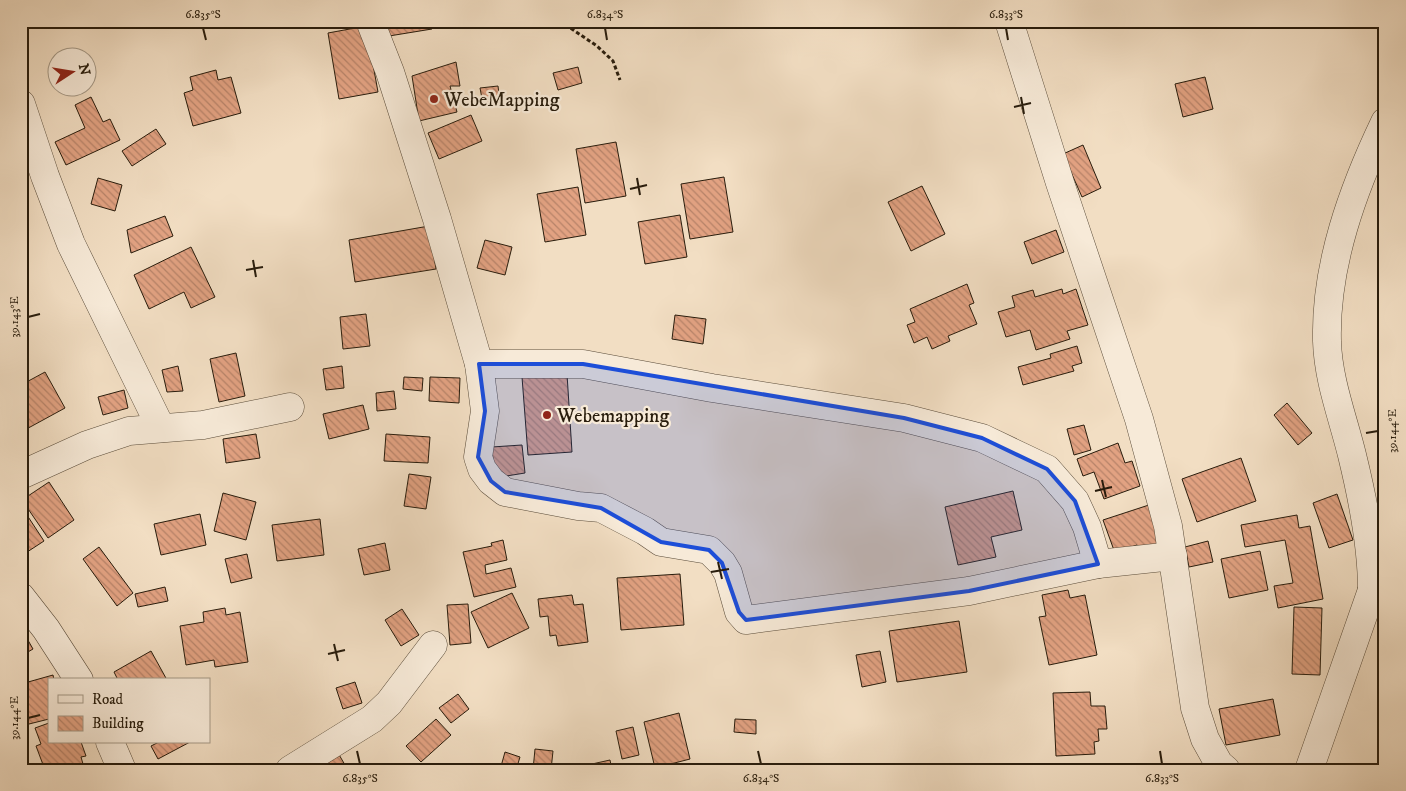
<svg xmlns="http://www.w3.org/2000/svg" width="1406" height="791" font-family="'IM FELL DW Pica',serif">
  <style>
    .building { fill: url(#building-back-hatch); stroke: #281c0c }
    .lines { fill: none; stroke-linecap: round; stroke-linejoin: round }
    .minor-casing { stroke: #5a4c3a; stroke-width: 29 }
    .path { stroke: #281c0c; stroke-width: 3; stroke-dasharray: 4 2.5; stroke-linecap: butt }
    .minor { stroke: #f7ead8; stroke-width: 28 }
    .marked { fill: #1d4ed8; fill-opacity: 0.2; stroke: #1d4ed8; stroke-width: 4; stroke-linejoin: round }
    .ticks { fill: none; stroke: #281c0c; stroke-width: 2 }
    .poi-dot { fill: #8f2418; stroke: #f7ead8; stroke-width: 2 }
    .labels { text-anchor: middle; stroke-width: 4.5; stroke-linejoin: round; paint-order: stroke }
    .poi-label { font-size: 20px; fill: #281c0c; stroke: #f7ead8; text-anchor: start }
    .neatline { fill: none; stroke: #281c0c; stroke-width: 2 }
    .ticks-label { font-size: 12px; text-anchor: middle; fill: #281c0c }
  </style>
  <defs>
    <pattern id="building-back-hatch" width="6" height="6" patternUnits="userSpaceOnUse" patternTransform="scale(1.25)"><rect width="6" height="6" fill="#e2a282"/><path d="M-1 5l2 2M0 0l6 6M5-1l2 2" fill="none" stroke="#b78369"/></pattern>
  </defs>
  <rect width="100%" height="100%" fill="#f2dec3"/>
  <filter id="stains"><feTurbulence type="fractalNoise" baseFrequency=".004" numOctaves="4"/><feColorMatrix values="0 0 0 0 .2 0 0 0 0 .09 0 0 0 0 .02 0 0 0 .5 -.17"/></filter>
  <radialGradient id="worn" r=".72"><stop offset=".6" stop-color="#630" stop-opacity="0"/><stop offset="1" stop-color="#630" stop-opacity=".3"/></radialGradient>
  <g class="building">
    <path d="M 386,21 L 431,21 L 432,29 L 389,36 Z"/>
    <path d="M 366,26 L 378,92 L 339,99 L 328,33 Z"/>
    <path d="M 456,62 L 460,86 L 450,86 L 457,112 L 419,121 L 412,76 Z"/>
    <path d="M 578,67 L 582,83 L 558,90 L 553,73 Z"/>
    <path d="M 216,70 L 218,80 L 231,77 L 241,113 L 193,126 L 184,93 L 193,90 L 190,77 Z"/>
    <path d="M 1205,77 L 1213,109 L 1183,117 L 1175,84 Z"/>
    <path d="M 498,86 L 500,102 L 483,104 L 480,88 Z"/>
    <path d="M 91,97 L 103,122 L 110,119 L 120,140 L 66,165 L 55,142 L 85,128 L 75,105 Z"/>
    <path d="M 471,115 L 482,141 L 439,159 L 428,133 Z"/>
    <path d="M 156,129 L 166,144 L 132,166 L 122,151 Z"/>
    <path d="M 616,142 L 626,196 L 585,203 L 576,149 Z"/>
    <path d="M 1083,145 L 1101,188 L 1082,197 L 1063,154 Z"/>
    <path d="M 724,177 L 733,232 L 690,239 L 681,184 Z"/>
    <path d="M 98,178 L 122,185 L 115,211 L 91,204 Z"/>
    <path d="M 922,186 L 945,234 L 911,251 L 888,202 Z"/>
    <path d="M 578,187 L 586,235 L 545,242 L 537,194 Z"/>
    <path d="M 680,215 L 687,257 L 645,264 L 638,222 Z"/>
    <path d="M 165,216 L 173,236 L 131,253 L 127,230 Z"/>
    <path d="M 429,226 L 436,269 L 355,282 L 349,240 Z"/>
    <path d="M 1056,230 L 1064,252 L 1032,264 L 1024,242 Z"/>
    <path d="M 485,240 L 512,247 L 505,275 L 477,268 Z"/>
    <path d="M 191,247 L 215,297 L 191,308 L 184,292 L 149,309 L 134,275 Z"/>
    <path d="M 967,284 L 974,303 L 969,305 L 977,324 L 948,336 L 950,341 L 932,349 L 927,337 L 914,343 L 907,325 L 915,322 L 910,309 Z"/>
    <path d="M 1062,289 L 1063,294 L 1076,289 L 1088,325 L 1067,331 L 1070,339 L 1036,350 L 1030,330 L 1006,337 L 998,312 L 1015,307 L 1012,296 L 1033,290 L 1035,297 Z"/>
    <path d="M 366,314 L 370,346 L 343,349 L 340,317 Z"/>
    <path d="M 675,315 L 706,319 L 703,344 L 672,339 Z"/>
    <path d="M 1077,346 L 1082,363 L 1072,366 L 1074,371 L 1023,385 L 1018,367 L 1051,358 L 1050,354 Z"/>
    <path d="M 236,353 L 245,396 L 219,402 L 210,359 Z"/>
    <path d="M 178,366 L 183,391 L 167,392 L 162,370 Z"/>
    <path d="M 342,366 L 344,388 L 326,390 L 323,369 Z"/>
    <path d="M 45,372 L 65,408 L 21,432 L 21,385 Z"/>
    <path d="M 567,374 L 572,452 L 528,455 L 522,377 Z"/>
    <path d="M 404,377 L 423,378 L 422,391 L 403,389 Z"/>
    <path d="M 430,377 L 460,378 L 459,403 L 429,401 Z"/>
    <path d="M 124,390 L 128,408 L 103,415 L 98,397 Z"/>
    <path d="M 394,391 L 396,409 L 377,411 L 376,393 Z"/>
    <path d="M 1287,403 L 1312,433 L 1298,445 L 1274,415 Z"/>
    <path d="M 363,405 L 369,429 L 329,439 L 323,414 Z"/>
    <path d="M 1084,425 L 1091,450 L 1074,455 L 1067,429 Z"/>
    <path d="M 256,434 L 260,458 L 226,463 L 223,439 Z"/>
    <path d="M 386,434 L 430,437 L 428,463 L 384,461 Z"/>
    <path d="M 1118,443 L 1125,463 L 1132,461 L 1140,486 L 1104,499 L 1094,472 L 1083,476 L 1077,459 Z"/>
    <path d="M 522,445 L 525,473 L 494,478 L 492,447 Z"/>
    <path d="M 1241,458 L 1256,501 L 1197,522 L 1182,479 Z"/>
    <path d="M 409,474 L 431,477 L 426,509 L 404,506 Z"/>
    <path d="M 49,482 L 74,520 L 48,538 L 22,500 Z"/>
    <path d="M 1013,491 L 1022,530 L 991,537 L 996,557 L 958,565 L 945,507 Z"/>
    <path d="M 223,493 L 256,502 L 246,540 L 214,531 Z"/>
    <path d="M 1337,494 L 1353,540 L 1329,548 L 1313,503 Z"/>
    <path d="M 1155,503 L 1161,544 L 1140,552 L 1137,545 L 1115,553 L 1103,520 Z"/>
    <path d="M 21,506 L 44,541 L 21,556 Z"/>
    <path d="M 200,514 L 206,545 L 161,555 L 154,524 Z"/>
    <path d="M 1297,515 L 1299,528 L 1310,526 L 1323,599 L 1278,608 L 1274,586 L 1293,583 L 1285,540 L 1245,547 L 1241,525 Z"/>
    <path d="M 320,519 L 324,555 L 277,561 L 272,525 Z"/>
    <path d="M 503,540 L 507,560 L 485,565 L 486,574 L 511,568 L 516,587 L 474,597 L 463,552 L 492,546 L 491,543 Z"/>
    <path d="M 1208,541 L 1213,562 L 1189,567 L 1185,547 Z"/>
    <path d="M 385,543 L 390,570 L 364,575 L 358,549 Z"/>
    <path d="M 99,547 L 133,593 L 117,606 L 83,559 Z"/>
    <path d="M 1260,551 L 1268,590 L 1229,598 L 1221,559 Z"/>
    <path d="M 247,554 L 252,578 L 231,583 L 225,559 Z"/>
    <path d="M 680,574 L 684,625 L 621,630 L 617,578 Z"/>
    <path d="M 165,587 L 168,601 L 138,607 L 135,594 Z"/>
    <path d="M 1068,590 L 1070,598 L 1085,595 L 1097,655 L 1049,665 L 1039,617 L 1046,616 L 1042,595 Z"/>
    <path d="M 512,593 L 529,628 L 488,648 L 471,612 Z"/>
    <path d="M 572,595 L 574,605 L 583,604 L 588,642 L 558,646 L 556,635 L 550,636 L 548,616 L 540,617 L 538,599 Z"/>
    <path d="M 468,604 L 471,643 L 450,645 L 447,605 Z"/>
    <path d="M 1294,607 L 1322,608 L 1320,675 L 1292,674 Z"/>
    <path d="M 225,608 L 226,615 L 240,612 L 248,662 L 215,667 L 214,660 L 186,665 L 180,626 L 204,622 L 203,612 Z"/>
    <path d="M 402,609 L 419,635 L 401,646 L 385,620 Z"/>
    <path d="M 959,621 L 967,672 L 897,682 L 889,631 Z"/>
    <path d="M 21,628 L 33,649 L 21,656 Z"/>
    <path d="M 151,651 L 167,680 L 118,680 L 114,672 Z"/>
    <path d="M 880,651 L 886,682 L 862,687 L 856,655 Z"/>
    <path d="M 53,675 L 54,680 L 61,678 L 61,680 L 49,680 L 49,719 L 21,726 L 21,684 Z"/>
    <path d="M 355,682 L 362,703 L 343,709 L 336,688 Z"/>
    <path d="M 1090,692 L 1091,706 L 1105,706 L 1107,729 L 1098,729 L 1099,741 L 1094,742 L 1095,754 L 1056,756 L 1053,693 Z"/>
    <path d="M 458,694 L 469,709 L 451,723 L 439,708 Z"/>
    <path d="M 1273,699 L 1280,735 L 1226,745 L 1219,709 Z"/>
    <path d="M 679,713 L 690,759 L 655,768 L 644,722 Z"/>
    <path d="M 436,719 L 451,735 L 421,762 L 406,746 Z"/>
    <path d="M 735,719 L 756,720 L 756,734 L 734,732 Z"/>
    <path d="M 49,723 L 49,742 L 81,742 L 86,756 L 81,757 L 83,764 L 77,767 L 78,770 L 45,770 L 36,746 L 41,744 L 35,728 Z"/>
    <path d="M 633,727 L 639,755 L 622,759 L 616,731 Z"/>
    <path d="M 159,742 L 190,742 L 158,759 L 151,746 Z"/>
    <path d="M 535,749 L 553,751 L 551,770 L 533,770 Z"/>
    <path d="M 505,752 L 520,757 L 516,770 L 500,770 Z"/>
    <path d="M 338,753 L 348,770 L 313,770 Z"/>
    <path d="M 610,760 L 612,770 L 583,770 L 583,766 Z"/>
  </g>
  <g class="lines">
    <g class="minor-casing">
      <g id="minor">
        <path d="M 370,21 L 390,72 L 437,219 L 479,364 L 485,411 L 478,457 L 482,469 L 491,481 L 505,492 L 578,506 L 601,508 L 645,531 L 661,542 L 709,550 L 722,563 L 728,573 L 739,612 L 746,620 L 969,591 L 1098,564 L 1173,556"/>
        <path d="M 1009,21 L 1060,183 L 1139,419 L 1168,526 L 1195,708 L 1205,739 L 1219,764 L 1226,770"/>
        <path d="M 21,104 L 45,176 L 71,244 L 161,428"/>
        <path d="M 479,364 L 583,364 L 712,388 L 904,418 L 982,438 L 1047,469 L 1075,501 L 1087,527 L 1098,564"/>
        <path d="M 21,475 L 87,445 L 129,431 L 203,425 L 290,407"/>
        <path d="M 1372,590 C 1372,545 1363,500 1352,455 C 1343,418 1328,380 1327,341 C 1325,265 1353,189 1385,122"/>
        <path d="M 21,597 L 46,629 L 79,680"/>
        <path d="M 110,742 L 122,770"/>
        <path d="M 290,770 L 372,719 L 389,703 L 433,645"/>
        <path d="M 1309,770 L 1372,590 L 1385,582"/>
      </g>
    </g>
    <path class="path" d="M 560,21 L 597,46 L 613,61 L 620,80"/>
    <use href="#minor" class="minor"/>
  </g>
  <path class="marked" d="M 479,364 L 583,364 L 904,418 L 982,438 L 1047,469 L 1075,501 L 1098,564 L 969,591 L 746,620 L 739,612 L 722,563 L 709,550 L 661,542 L 601,508 L 505,492 L 491,481 L 478,457 L 485,411 Z"/>
  <path class="ticks" d="M 203,28 L 206,40M 605,28 L 607,40M 1006,28 L 1008,40M 1021,97 L 1024,114M 1014,107 L 1031,103M 637,178 L 640,195M 630,189 L 647,185M 253,260 L 256,277M 246,270 L 263,267M 28,317 L 40,314M 1366,433 L 1378,431M 1102,480 L 1106,497M 1095,491 L 1112,487M 718,562 L 722,579M 711,572 L 729,569M 334,644 L 338,661M 328,654 L 345,650M 28,718 L 40,715M 357,751 L 360,764M 758,751 L 761,764M 1160,751 L 1162,764"/>
  <g class="poi-dot">
    <circle cx="434" cy="99" r="5"/>
    <circle cx="547" cy="415" r="5"/>
  </g>
  <g class="labels">
    <g class="poi-label">
      <text x="444" y="106">WebeMapping</text>
      <text x="557" y="422">Webemapping</text>
    </g>
  </g>
  <rect width="1406" height="791" fill="none" stroke="#f2dec3" stroke-width="55"/>
  <rect x="48" y="678" width="162" height="65" fill="#f7ead8" stroke="#a49886"/>
  <rect x="58" y="695" width="25" height="8" fill="#f7ead8" stroke="#a49886"/>
  <text x="92" y="704" font-size="15" fill="#281c0c">Road</text>
  <rect x="58" y="716" width="25" height="15" fill="url(#building-back-hatch)" stroke="#a49886"/>
  <text x="92" y="728" font-size="15" fill="#281c0c">Building</text>
  <g transform="translate(72 72) rotate(78)"><circle r="24" fill="#f7ead8" stroke="#a49886"/>
  <path d="M0-4L9 19L0 12L-9 19Z" fill="#8f2418"/>
  <text y="-8" font-size="14" font-weight="bold" text-anchor="middle" fill="#281c0c">N</text>
  </g>
  <rect x="28" y="28" width="1350" height="736" class="neatline"/>
  <g class="ticks-label">
    <text x="203" y="18">6.835°S</text>
    <text x="605" y="18">6.834°S</text>
    <text x="1006" y="18">6.833°S</text>
    <text transform="translate(14 317) rotate(-90)" y="4">39.143°E</text>
    <text transform="translate(1392 431) rotate(-90)" y="4">39.144°E</text>
    <text transform="translate(14 718) rotate(-90)" y="4">39.144°E</text>
    <text x="360" y="782">6.835°S</text>
    <text x="761" y="782">6.834°S</text>
    <text x="1162" y="782">6.833°S</text>
  </g>
  <rect width="100%" height="100%" filter="url(#stains)"/>
  <rect width="100%" height="100%" fill="url(#worn)"/>
</svg>
